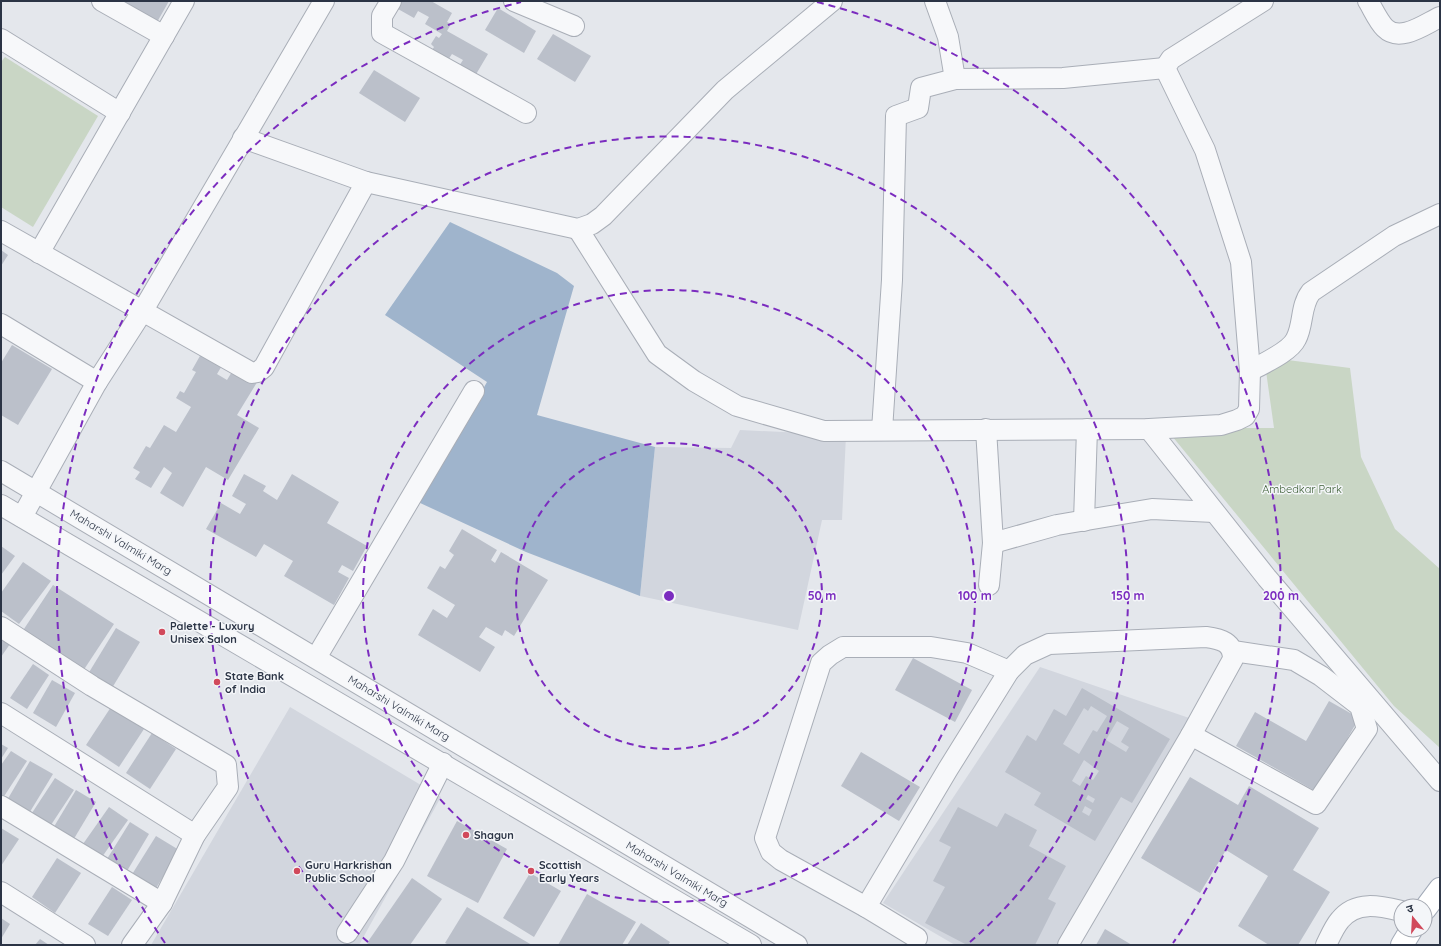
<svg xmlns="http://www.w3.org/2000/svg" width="1441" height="946" font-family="Quicksand,'Noto Sans Devanagari',sans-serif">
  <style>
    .built { fill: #d2d6de }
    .green { fill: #c9d6c5 }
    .water { fill: #9fb4cc }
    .building { fill: #bbc0ca; fill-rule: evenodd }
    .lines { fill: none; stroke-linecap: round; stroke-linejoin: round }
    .minor-casing { stroke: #a9aeb7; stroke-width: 22 }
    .major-casing { stroke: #a3abb8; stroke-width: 24 }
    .minor { stroke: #f7f8fa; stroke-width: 20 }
    .major { stroke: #fff; stroke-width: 22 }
    .ring { fill: none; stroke: #7b2cbf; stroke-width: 2; stroke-dasharray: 7 5 }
    .poi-dot { fill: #d1495b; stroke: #f4f6f9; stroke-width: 1.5 }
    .labels { text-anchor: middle; stroke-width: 3; stroke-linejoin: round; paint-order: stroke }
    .park-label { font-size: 11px; fill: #3f6138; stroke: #f4f6f9 }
    .street-label { font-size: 11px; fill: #2b3445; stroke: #f4f6f9 }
    .poi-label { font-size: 11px; font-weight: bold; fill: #2b3445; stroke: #f4f6f9; text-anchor: start }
    .centre { fill: #7b2cbf; stroke: #f4f6f9; stroke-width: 2 }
    .ring-label { font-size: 12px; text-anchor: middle; font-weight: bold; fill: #7b2cbf; stroke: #f4f6f9; stroke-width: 3; stroke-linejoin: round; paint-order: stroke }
  </style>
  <rect width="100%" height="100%" fill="#e4e7ec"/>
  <g class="built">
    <path d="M 740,430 L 846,435 L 842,520 L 822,520 L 798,630 L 640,596 L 655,447 L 731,448 Z"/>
    <path d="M 1040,667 L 1195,720 L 1057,945 L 955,945 L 883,903 Z"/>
    <path d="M 290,707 L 441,797 L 359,945 L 151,945 Z"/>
  </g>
  <g class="green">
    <path d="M 5,57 L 98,116 L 33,227 L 1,207 L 1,62 Z"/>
    <path d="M 1264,357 L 1350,368 L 1361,457 L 1395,529 L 1440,569 L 1440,748 L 1394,706 L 1172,436 L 1175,428 L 1274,428 Z"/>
  </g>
  <path class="water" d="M 450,222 L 557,273 L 574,286 L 537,415 L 655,447 L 640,596 L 526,552 L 418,502 L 487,382 L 385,315 Z"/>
  <g class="building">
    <path d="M 124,1 L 169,1 L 156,24 L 122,5 Z"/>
    <path d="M 397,1 L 431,1 L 452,13 L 447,22 L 451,24 L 447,31 L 488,54 L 475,76 L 459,66 L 463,60 L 452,54 L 448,60 L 432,50 L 434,47 L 431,44 L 436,36 L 439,38 L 442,34 L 425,24 L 429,17 L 418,11 L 414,18 L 398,9 L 400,5 Z"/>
    <path d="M 498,8 L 536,31 L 524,53 L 485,30 Z"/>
    <path d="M 553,34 L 591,56 L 575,82 L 537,59 Z"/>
    <path d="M 374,70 L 420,98 L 405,122 L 359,93 Z"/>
    <path d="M 1,250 L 8,255 L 1,266 Z"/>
    <path d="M 12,345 L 52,369 L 18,425 L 1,415 L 1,363 Z"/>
    <path d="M 205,347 L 226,359 L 217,374 L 227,380 L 236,365 L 259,379 L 237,415 L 259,428 L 228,480 L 206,467 L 183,507 L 160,493 L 172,473 L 164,467 L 151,488 L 135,479 L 140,472 L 133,468 L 146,446 L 150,448 L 164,425 L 176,432 L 191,407 L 176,398 L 180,391 L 184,393 L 196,372 L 192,370 Z"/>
    <path d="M 244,474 L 266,486 L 263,491 L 277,500 L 292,474 L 339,502 L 327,523 L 367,546 L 353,571 L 342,565 L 338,572 L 349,578 L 334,605 L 284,576 L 293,561 L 264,544 L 256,557 L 206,529 L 221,503 L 240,514 L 246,504 L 232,496 Z"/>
    <path d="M 462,529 L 497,550 L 491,560 L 495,563 L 501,552 L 548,580 L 514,636 L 505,630 L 502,636 L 486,627 L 479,637 L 495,647 L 480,672 L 418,635 L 433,609 L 447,618 L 455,605 L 427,588 L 440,566 L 445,569 L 454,555 L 449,551 Z"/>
    <path d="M 1,546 L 15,556 L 1,575 Z"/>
    <path d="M 23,562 L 51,581 L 19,624 L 1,611 L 1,593 Z"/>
    <path d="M 53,585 L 114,624 L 83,671 L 22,632 Z"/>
    <path d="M 116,628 L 140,642 L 112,688 L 88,674 Z"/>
    <path d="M 1,638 L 10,644 L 1,657 Z"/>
    <path d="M 913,658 L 972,690 L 955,722 L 895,690 Z"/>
    <path d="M 33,664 L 49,675 L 27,709 L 10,698 Z"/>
    <path d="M 52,680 L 75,693 L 56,727 L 33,713 Z"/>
    <path d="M 1082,688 L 1170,739 L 1132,803 L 1121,797 L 1095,841 L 1034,805 L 1041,793 L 1005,772 L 1027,735 L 1036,741 L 1054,709 L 1066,716 ZM 1091,706 L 1107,716 L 1097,732 L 1093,730 L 1079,754 L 1063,744 L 1084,708 L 1088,711 ZM 1117,721 L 1129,728 L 1121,742 L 1129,747 L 1126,752 L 1106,740 ZM 1084,760 L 1099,771 L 1093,780 L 1086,776 L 1080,786 L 1072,781 ZM 1088,795 L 1095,799 L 1093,803 L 1086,799 ZM 1085,806 L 1092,810 L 1089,816 L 1082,812 Z"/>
    <path d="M 1329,701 L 1359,718 L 1317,792 L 1236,746 L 1255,712 L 1306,741 Z"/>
    <path d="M 111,707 L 144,729 L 119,767 L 86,745 Z"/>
    <path d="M 152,733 L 176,749 L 150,789 L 126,773 Z"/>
    <path d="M 1,744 L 8,748 L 1,759 Z"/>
    <path d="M 11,751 L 27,761 L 1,801 L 1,765 Z"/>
    <path d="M 861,752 L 920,787 L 899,821 L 841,786 Z"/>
    <path d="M 30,761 L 53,774 L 28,815 L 6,802 Z"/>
    <path d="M 1190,777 L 1238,805 L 1249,786 L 1319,828 L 1293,870 L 1330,892 L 1298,945 L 1269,945 L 1238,926 L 1268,876 L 1226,850 L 1200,893 L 1141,858 Z"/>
    <path d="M 55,778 L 74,790 L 49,828 L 30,816 Z"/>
    <path d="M 76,790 L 96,802 L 72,842 L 52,830 Z"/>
    <path d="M 109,807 L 128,820 L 102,857 L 83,844 Z"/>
    <path d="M 958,807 L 997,827 L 1005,813 L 1037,830 L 1029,846 L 1066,866 L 1048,899 L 1056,903 L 1035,945 L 967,945 L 925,923 L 945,887 L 933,881 L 951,847 L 939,841 Z"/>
    <path d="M 457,821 L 507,849 L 478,903 L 427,876 Z"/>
    <path d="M 130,822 L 149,834 L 127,871 L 107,859 Z"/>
    <path d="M 1,828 L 19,839 L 1,866 Z"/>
    <path d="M 156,836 L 179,850 L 155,890 L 131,876 Z"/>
    <path d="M 57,858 L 81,873 L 55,913 L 32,897 Z"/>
    <path d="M 530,873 L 561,891 L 534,937 L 503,918 Z"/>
    <path d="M 412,878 L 442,899 L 410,945 L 370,945 L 367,943 Z"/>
    <path d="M 112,887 L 132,900 L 108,936 L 88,924 Z"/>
    <path d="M 587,894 L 636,922 L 622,945 L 558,945 Z"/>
    <path d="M 467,907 L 532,945 L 449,945 L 445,943 Z"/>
    <path d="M 1,918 L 10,924 L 1,939 Z"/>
    <path d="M 641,923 L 670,942 L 668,945 L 627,945 Z"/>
    <path d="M 1105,929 L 1132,945 L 1096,945 Z"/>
    <path d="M 40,939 L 49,945 L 35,945 Z"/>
  </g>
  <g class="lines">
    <g class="minor-casing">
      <g id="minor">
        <path d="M 102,1 L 164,36"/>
        <path d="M 391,1 L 382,16 L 382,33 L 526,113"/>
        <path d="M 514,1 L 574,26"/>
        <path d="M 935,1 L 948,37 L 955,79"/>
        <path d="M 1368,1 C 1373,9 1378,21 1385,28 C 1400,43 1425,24 1440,17"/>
        <path d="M 1,39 L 120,113"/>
        <path d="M 243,138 L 366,182 L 578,229 L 592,224 L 603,216 L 725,90 L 832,1"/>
        <path d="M 578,229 L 657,354 L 694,381 L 737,406 L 824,431 L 1149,429 L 1221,425 L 1237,420 L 1245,416 L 1249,409 L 1250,371 L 1241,262 L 1205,150 L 1165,68 L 1171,59 L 1263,1"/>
        <path d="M 1,231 L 252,373 L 258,372 L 264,367 L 366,182"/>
        <path d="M 39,253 L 184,1"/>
        <path d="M 1,324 L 97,382"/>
        <path d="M 1250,371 C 1262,364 1290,352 1296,339 C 1304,324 1300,306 1311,292 L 1394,236 L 1440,214"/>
        <path d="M 986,429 L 993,543 L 1057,525 L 1152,509 L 1214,512"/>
        <path d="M 1149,429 L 1267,578 L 1440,781"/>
        <path d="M 882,430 L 892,280 L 896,116 L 918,108 L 921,88 L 955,79 L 1063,78 L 1165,68"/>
        <path d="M 1,471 L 797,945"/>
        <path d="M 1,505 L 751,945"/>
        <path d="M 22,517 L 97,382 L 142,312 L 324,1"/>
        <path d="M 1084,521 L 1087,429"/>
        <path d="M 989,585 L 993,543"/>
        <path d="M 1,627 L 92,686 L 226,765 L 228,787 L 195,835 L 162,903 L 132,945"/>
        <path d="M 316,658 L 474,391"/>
        <path d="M 1,713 L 195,835"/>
        <path d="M 1191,735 L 1316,804 L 1367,729 L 1360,706 L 1321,676 L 1294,660 L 1233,651"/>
        <path d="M 1,806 L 162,903"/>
        <path d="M 1,892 L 85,945"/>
        <path d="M 866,907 L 781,860 L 771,852 L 765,838 L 821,663 L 830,655 L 843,647 L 931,647 L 967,653 L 1009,671"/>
        <path d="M 347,933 L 394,861 L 443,763"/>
        <path d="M 917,938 L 866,907 L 948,769 L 1009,671 L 1025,655 L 1049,644 L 1206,637 C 1221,639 1233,642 1233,659 L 1191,735 L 1068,945"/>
        <path d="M 1326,945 C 1330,937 1334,927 1340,920 C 1356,900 1380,906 1401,911"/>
      </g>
    </g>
    <g class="major-casing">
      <g id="major">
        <path d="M 1425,909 L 1440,889"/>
        <path d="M 1402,945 L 1411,930"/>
      </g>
    </g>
    <use href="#minor" class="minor"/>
    <use href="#major" class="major"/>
  </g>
  <g class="ring">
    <circle cx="669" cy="596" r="153"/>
    <circle cx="669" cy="596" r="306"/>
    <path d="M368 942A459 459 0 1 1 970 942"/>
    <path d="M165 943A612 612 0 0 1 521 2M817 2A612 612 0 0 1 1173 943"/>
  </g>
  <g class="poi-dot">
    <circle cx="162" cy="632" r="4"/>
    <circle cx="217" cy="682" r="4"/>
    <circle cx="466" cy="835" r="4"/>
    <circle cx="297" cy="871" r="4"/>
    <circle cx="531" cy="871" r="4"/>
  </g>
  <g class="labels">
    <g class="park-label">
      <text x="1302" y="493">Ambedkar Park</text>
    </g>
    <g class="street-label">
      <text transform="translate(121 542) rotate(31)" y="4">Maharshi Valmiki Marg</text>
      <text transform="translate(399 708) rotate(31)" y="4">Maharshi Valmiki Marg</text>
      <text transform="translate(677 874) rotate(31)" y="4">Maharshi Valmiki Marg</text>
    </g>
    <g class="poi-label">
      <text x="170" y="630">Palette - Luxury<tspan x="170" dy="13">Unisex Salon</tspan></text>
      <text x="225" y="680">State Bank<tspan x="225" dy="13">of India</tspan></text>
      <text x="474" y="839">Shagun</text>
      <text x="305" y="869">Guru Harkrishan<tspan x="305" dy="13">Public School</tspan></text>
      <text x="539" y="869">Scottish<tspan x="539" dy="13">Early Years</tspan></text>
    </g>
  </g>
  <circle cx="669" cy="596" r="6" class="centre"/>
  <g class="ring-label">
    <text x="822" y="600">50 m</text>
    <text x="975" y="600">100 m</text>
    <text x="1128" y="600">150 m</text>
    <text x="1281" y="600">200 m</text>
  </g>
  <rect width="1441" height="946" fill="none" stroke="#2b3445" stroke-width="4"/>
  <g transform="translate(1413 918) rotate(342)"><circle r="19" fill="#f4f6f9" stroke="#a4a8b1"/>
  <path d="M0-3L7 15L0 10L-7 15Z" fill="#d1495b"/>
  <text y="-6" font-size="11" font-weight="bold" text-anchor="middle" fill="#2b3445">उ</text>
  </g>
</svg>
